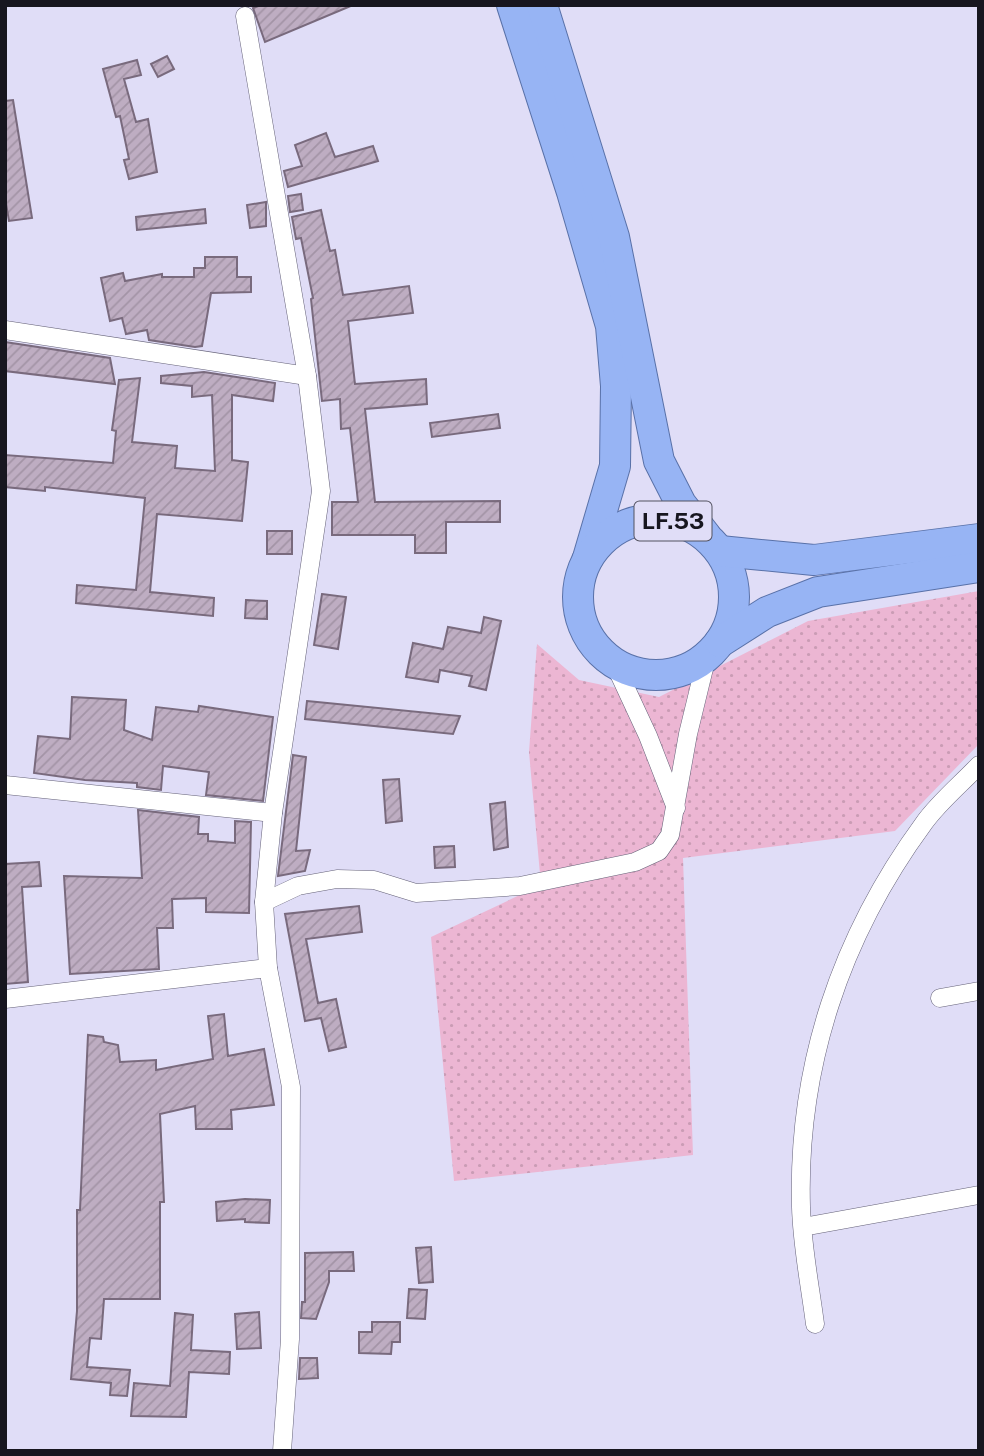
<svg xmlns="http://www.w3.org/2000/svg" width="984" height="1456" font-family="'Public Sans',sans-serif">
  <style>
    .grass { fill: url(#grass-dots) }
    .building { fill: url(#building-hatch); stroke: #796a7d; stroke-width: 2 }
    .lines { fill: none; stroke-linecap: round; stroke-linejoin: round }
    .minor-casing { stroke: #656278; stroke-width: 19 }
    .trunk-casing { stroke: #5971a8; stroke-width: 32 }
    .minor { stroke: #fff; stroke-width: 18 }
    .trunk { stroke: #97b4f4; stroke-width: 30 }
    .labels { text-anchor: middle; stroke-width: 7; stroke-linejoin: round; paint-order: stroke }
    .shield { fill: #e0ddf7; stroke: #535260; stroke-width: 2 }
    .shield-label { font-size: 23px; font-weight: bold; fill: #17161f }
  </style>
  <defs>
    <pattern id="grass-dots" width="8" height="8" patternUnits="userSpaceOnUse" patternTransform="scale(1.75)"><rect width="8" height="8" fill="#ecb6d3"/><path d="M2 2h.1M6 6h.1" fill="none" stroke="#ca9cb5" stroke-width="1.8" stroke-linecap="round"/></pattern>
    <pattern id="building-hatch" width="6" height="6" patternUnits="userSpaceOnUse" patternTransform="scale(1.75)"><rect width="6" height="6" fill="#beadc2"/><path d="M-1 1l2-2M0 6l6-6M5 7l2-2" fill="none" stroke="#a394a6"/></pattern>
  </defs>
  <rect width="100%" height="100%" fill="#e0ddf7"/>
  <path class="grass" d="M 979,591 L 979,744 L 895,831 L 683,858 L 693,1155 L 454,1181 L 431,937 L 541,885 L 529,752 L 537,644 L 579,680 L 659,697 L 808,621 Z"/>
  <g class="building">
    <path d="M 261,5 L 353,5 L 265,42 L 253,8 Z"/>
    <path d="M 167,56 L 174,69 L 158,77 L 151,64 Z"/>
    <path d="M 137,60 L 141,75 L 124,79 L 136,122 L 148,119 L 157,172 L 129,179 L 124,160 L 129,159 L 120,116 L 116,117 L 103,69 Z"/>
    <path d="M 13,100 L 32,218 L 9,221 L 5,198 L 5,101 Z"/>
    <path d="M 326,133 L 335,157 L 373,146 L 378,161 L 288,187 L 284,171 L 302,166 L 295,145 Z"/>
    <path d="M 301,194 L 303,210 L 290,212 L 288,196 Z"/>
    <path d="M 266,202 L 266,226 L 250,228 L 247,205 Z"/>
    <path d="M 205,209 L 206,223 L 137,230 L 136,217 Z"/>
    <path d="M 321,210 L 330,251 L 335,250 L 343,295 L 409,286 L 413,313 L 348,321 L 355,384 L 426,379 L 427,404 L 365,409 L 375,502 L 500,501 L 500,522 L 446,522 L 446,553 L 415,553 L 415,535 L 332,535 L 332,502 L 358,502 L 350,428 L 341,429 L 340,399 L 322,401 L 311,299 L 313,298 L 301,238 L 296,239 L 292,217 Z"/>
    <path d="M 205,257 L 237,257 L 237,277 L 251,277 L 251,292 L 211,293 L 202,346 L 195,347 L 149,340 L 147,330 L 126,334 L 122,318 L 110,321 L 101,278 L 123,273 L 125,281 L 162,274 L 162,277 L 194,277 L 194,268 L 205,268 Z"/>
    <path d="M 5,342 L 110,358 L 115,384 L 5,371 Z"/>
    <path d="M 204,372 L 275,383 L 273,401 L 232,395 L 232,460 L 248,462 L 242,521 L 157,514 L 150,592 L 214,598 L 213,616 L 76,603 L 77,585 L 136,590 L 145,498 L 45,487 L 45,491 L 5,487 L 5,455 L 113,463 L 116,431 L 112,430 L 119,380 L 140,378 L 132,442 L 177,446 L 175,468 L 215,471 L 212,395 L 192,397 L 192,386 L 161,383 L 161,376 Z"/>
    <path d="M 498,414 L 500,428 L 432,437 L 430,423 Z"/>
    <rect x="267" y="531" width="25" height="23"/>
    <path d="M 322,594 L 346,597 L 338,649 L 314,645 Z"/>
    <path d="M 246,600 L 267,601 L 267,619 L 245,618 Z"/>
    <path d="M 484,617 L 501,621 L 486,690 L 469,686 L 472,676 L 440,670 L 438,682 L 406,677 L 413,643 L 443,649 L 448,627 L 481,633 Z"/>
    <path d="M 72,697 L 126,700 L 124,730 L 152,740 L 156,707 L 198,712 L 199,706 L 273,717 L 263,801 L 206,795 L 209,772 L 163,766 L 161,790 L 137,787 L 137,783 L 85,780 L 34,773 L 38,736 L 70,739 Z"/>
    <path d="M 307,701 L 460,716 L 453,734 L 305,719 Z"/>
    <path d="M 293,755 L 306,757 L 296,851 L 310,850 L 305,871 L 278,876 Z"/>
    <path d="M 399,779 L 402,821 L 386,823 L 383,780 Z"/>
    <path d="M 505,802 L 508,847 L 494,850 L 490,804 Z"/>
    <path d="M 138,810 L 199,817 L 198,834 L 208,834 L 208,841 L 235,843 L 235,821 L 251,822 L 249,913 L 206,912 L 206,898 L 172,899 L 173,928 L 157,928 L 159,969 L 70,974 L 64,876 L 142,878 Z"/>
    <path d="M 454,846 L 455,867 L 435,868 L 434,847 Z"/>
    <path d="M 39,862 L 41,886 L 22,887 L 28,982 L 5,984 L 5,864 Z"/>
    <path d="M 359,906 L 362,932 L 306,939 L 318,1003 L 336,999 L 346,1047 L 329,1051 L 321,1018 L 305,1021 L 285,914 Z"/>
    <path d="M 224,1014 L 228,1056 L 264,1049 L 274,1105 L 231,1110 L 232,1129 L 196,1129 L 195,1106 L 160,1114 L 164,1202 L 160,1202 L 160,1299 L 104,1299 L 101,1339 L 90,1338 L 87,1367 L 130,1370 L 127,1396 L 110,1395 L 111,1383 L 71,1379 L 77,1311 L 77,1210 L 80,1210 L 88,1035 L 103,1037 L 104,1042 L 118,1045 L 120,1062 L 156,1060 L 156,1070 L 213,1059 L 208,1016 Z"/>
    <path d="M 245,1199 L 270,1200 L 269,1223 L 245,1222 L 245,1219 L 217,1221 L 216,1202 Z"/>
    <path d="M 431,1247 L 433,1282 L 419,1283 L 416,1248 Z"/>
    <path d="M 353,1252 L 354,1271 L 329,1271 L 329,1282 L 316,1319 L 301,1318 L 302,1302 L 305,1302 L 305,1253 Z"/>
    <path d="M 409,1289 L 427,1290 L 425,1319 L 407,1318 Z"/>
    <path d="M 259,1312 L 261,1348 L 237,1349 L 235,1314 Z"/>
    <path d="M 175,1313 L 193,1315 L 191,1350 L 230,1352 L 229,1374 L 189,1372 L 186,1417 L 131,1416 L 134,1383 L 170,1386 Z"/>
    <path d="M 372,1322 L 400,1322 L 400,1342 L 392,1342 L 391,1354 L 359,1353 L 359,1332 L 372,1332 Z"/>
    <path d="M 300,1358 L 317,1358 L 318,1378 L 299,1379 Z"/>
  </g>
  <g class="lines">
    <g class="minor-casing">
      <g id="minor">
        <path d="M 245,16 L 307,376 L 321,491 L 273,813 L 264,902 L 268,968 L 291,1087 L 290,1339 L 282,1451"/>
        <path d="M 5,330 L 307,376"/>
        <path d="M 615,665 L 648,736 L 676,808"/>
        <path d="M 5,785 L 273,813"/>
        <path d="M 264,902 L 298,886 L 337,879 L 374,880 L 416,893 L 520,886 L 635,862 L 659,851 L 670,835 L 688,734 L 707,656"/>
        <path d="M 940,998 L 979,991"/>
        <path d="M 5,999 L 268,968"/>
        <path d="M 803,1227 L 979,1195"/>
        <path d="M 815,1324 C 810,1285 802,1246 801,1207 C 797,1066 841,936 924,823 C 939,802 961,784 979,765"/>
      </g>
    </g>
    <g class="trunk-casing">
      <g id="trunk">
        <path d="M 512,5 L 572,192 L 611,326 L 616,386 L 615,466 L 588,558"/>
        <path d="M 542,5 L 614,237 L 659,461 L 681,504 L 706,536"/>
        <circle cx="656" cy="597" r="78"/>
        <path d="M 720,551 L 814,560 L 979,539"/>
        <path d="M 720,642 L 767,612 L 818,592 L 979,567"/>
      </g>
    </g>
    <use href="#minor" class="minor"/>
    <use href="#trunk" class="trunk"/>
  </g>
  <g class="labels">
    <rect class="shield" x="634.5" y="501.5" width="77" height="39" rx="5"/>
    <g class="shield-label">
      <text x="673" y="529">LF.53</text>
    </g>
  </g>
  <rect width="984" height="1456" fill="none" stroke="#17161f" stroke-width="14"/>
</svg>
